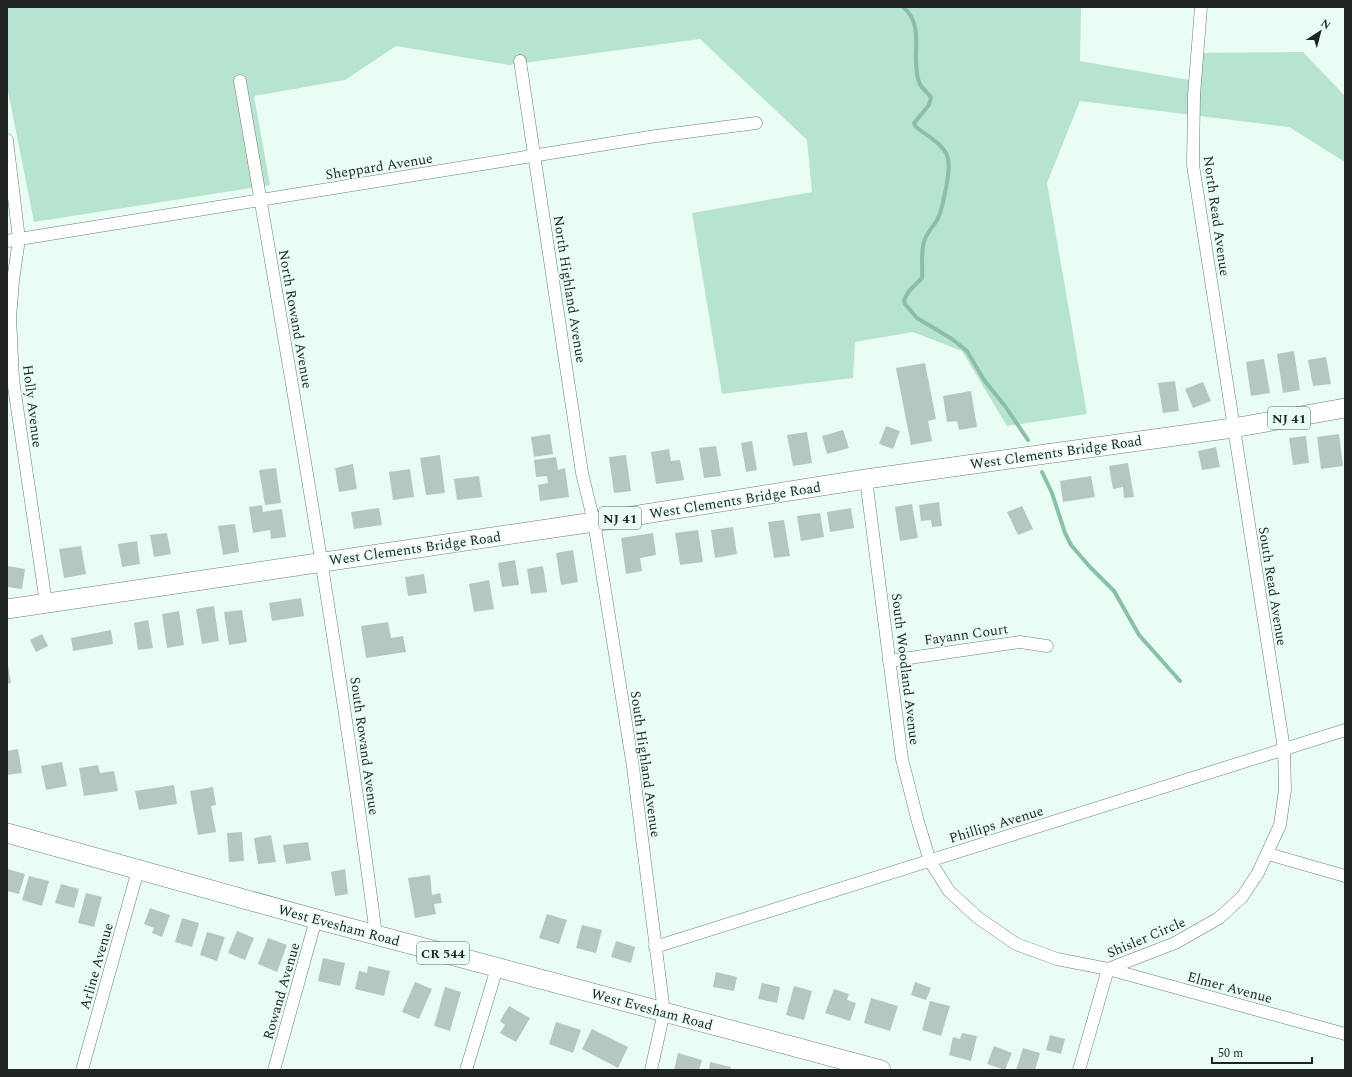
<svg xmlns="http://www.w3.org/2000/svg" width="1352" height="1077" font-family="Spectral,serif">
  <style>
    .green { fill: #b7e4ce }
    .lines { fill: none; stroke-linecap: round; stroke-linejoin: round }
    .stream { stroke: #8bc0a8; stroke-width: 4 }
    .building { fill: #b5c8bf }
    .street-casing { stroke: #6b7c74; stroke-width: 13 }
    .primary-casing { stroke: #6b7c74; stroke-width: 20 }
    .street { stroke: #fff; stroke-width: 12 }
    .primary { stroke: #fff; stroke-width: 19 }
    .labels { text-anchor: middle; stroke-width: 3.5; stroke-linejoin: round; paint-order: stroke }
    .shield { fill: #eafdf4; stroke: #5b6661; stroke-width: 1 }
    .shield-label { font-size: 13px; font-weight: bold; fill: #1e2522 }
    .street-label { font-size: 14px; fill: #1e2522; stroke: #eafdf4 }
  </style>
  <rect width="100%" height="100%" fill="#eafdf4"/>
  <path class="green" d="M 7,7 L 1081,7 L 1080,61 L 1195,81 L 1194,53 L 1303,52 L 1345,96 L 1345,162 L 1289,127 L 1080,101 L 1047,183 L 1087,414 L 1007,426 L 962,351 L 913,332 L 855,342 L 853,378 L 722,394 L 692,213 L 812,192 L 807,140 L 700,39 L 509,65 L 396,46 L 345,80 L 254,96 L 270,185 L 34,222 L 7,86 Z"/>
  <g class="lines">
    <g class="stream">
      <path d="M 903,7 C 926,25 910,59 919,82 C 921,88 927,92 931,97 L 929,105 L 914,123 L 916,127 C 945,149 954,149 946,188 C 943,199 943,208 938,218 C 935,225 928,231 925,239 C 920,251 923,266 922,278 L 909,291 L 904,300 L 905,304 L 917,318 L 952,339 L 967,351 L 984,380 L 1005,406 L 1028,440"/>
      <path d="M 1042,472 L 1052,493 L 1065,533 L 1071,545 L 1090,567 L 1114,591 L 1139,635 L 1180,681"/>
    </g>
  </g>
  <g class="building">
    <path d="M 1294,351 L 1300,390 L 1283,393 L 1277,354 Z"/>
    <path d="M 1326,357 L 1331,384 L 1313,386 L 1308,360 Z"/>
    <path d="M 1264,359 L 1270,393 L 1251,396 L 1246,362 Z"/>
    <path d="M 925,363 L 936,419 L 928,421 L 932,441 L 911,445 L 896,368 Z"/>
    <path d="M 1175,381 L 1179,411 L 1163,413 L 1158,383 Z"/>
    <path d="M 1203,382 L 1211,401 L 1193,408 L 1185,389 Z"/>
    <path d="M 971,391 L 977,427 L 959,430 L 957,421 L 947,422 L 943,396 Z"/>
    <path d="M 886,426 L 900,431 L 893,449 L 879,444 Z"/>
    <path d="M 843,430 L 849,448 L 827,454 L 822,436 Z"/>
    <path d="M 807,432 L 812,463 L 793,466 L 787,435 Z"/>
    <path d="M 550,434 L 553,454 L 534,457 L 531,437 Z"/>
    <path d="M 1339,434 L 1343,466 L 1321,469 L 1317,437 Z"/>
    <path d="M 1306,436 L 1309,463 L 1293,465 L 1289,438 Z"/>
    <path d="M 752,441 L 757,470 L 746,472 L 741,443 Z"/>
    <path d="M 716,446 L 721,476 L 704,478 L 699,448 Z"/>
    <path d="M 1216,447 L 1220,467 L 1202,470 L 1198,451 Z"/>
    <path d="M 669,449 L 671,461 L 680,460 L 684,480 L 656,484 L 651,452 Z"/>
    <path d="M 440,455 L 445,493 L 426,495 L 420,458 Z"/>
    <path d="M 626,455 L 631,491 L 614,493 L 609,457 Z"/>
    <path d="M 556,457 L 558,470 L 565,468 L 569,497 L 540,501 L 538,485 L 548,483 L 547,476 L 536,477 L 534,460 Z"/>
    <path d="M 1128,463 L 1134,497 L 1124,498 L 1123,487 L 1113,489 L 1109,466 Z"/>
    <path d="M 353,464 L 357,489 L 339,492 L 335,468 Z"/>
    <path d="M 276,468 L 281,503 L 265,505 L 259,470 Z"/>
    <path d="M 410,469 L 414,497 L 393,500 L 389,472 Z"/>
    <path d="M 479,476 L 482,497 L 457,500 L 454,479 Z"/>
    <path d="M 1091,476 L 1095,497 L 1063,502 L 1060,481 Z"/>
    <path d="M 939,502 L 942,526 L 932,527 L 931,520 L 921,521 L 919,505 Z"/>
    <path d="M 912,504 L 918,538 L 900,541 L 895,507 Z"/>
    <path d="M 262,505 L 263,512 L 282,509 L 286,537 L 271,539 L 270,530 L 253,533 L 249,507 Z"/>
    <path d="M 1022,506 L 1033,529 L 1018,535 L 1007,512 Z"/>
    <path d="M 379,508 L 382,525 L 354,529 L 351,512 Z"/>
    <path d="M 851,508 L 854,528 L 830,532 L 827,512 Z"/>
    <path d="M 820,513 L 824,537 L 801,541 L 797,516 Z"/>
    <path d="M 784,520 L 790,556 L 774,558 L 768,522 Z"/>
    <path d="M 235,524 L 239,552 L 223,555 L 218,526 Z"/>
    <path d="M 733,527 L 737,554 L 715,558 L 711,530 Z"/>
    <path d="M 698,530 L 703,562 L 680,565 L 675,533 Z"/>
    <path d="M 167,533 L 171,554 L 154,557 L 150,535 Z"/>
    <path d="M 653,533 L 656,555 L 640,558 L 642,571 L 626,574 L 621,538 Z"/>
    <path d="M 137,541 L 140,564 L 122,567 L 118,544 Z"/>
    <path d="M 81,546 L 86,574 L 64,578 L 59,549 Z"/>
    <path d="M 573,550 L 578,582 L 561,585 L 556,553 Z"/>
    <path d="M 515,560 L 519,585 L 502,587 L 498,563 Z"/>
    <path d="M 7,566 L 25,569 L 22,589 L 7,587 Z"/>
    <path d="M 543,566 L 547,592 L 531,594 L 527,569 Z"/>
    <path d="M 424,574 L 427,593 L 408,596 L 405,577 Z"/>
    <path d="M 489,580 L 494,609 L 474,612 L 469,584 Z"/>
    <path d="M 301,598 L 304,616 L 272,621 L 269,603 Z"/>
    <path d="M 214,606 L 219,641 L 202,644 L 196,609 Z"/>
    <path d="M 242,610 L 247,642 L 229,645 L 224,612 Z"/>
    <path d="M 179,611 L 184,645 L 167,648 L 162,614 Z"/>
    <path d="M 148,620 L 153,648 L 138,650 L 134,623 Z"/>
    <path d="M 388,622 L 391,638 L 403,636 L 406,652 L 366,658 L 361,626 Z"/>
    <path d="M 111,630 L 113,644 L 73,651 L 71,638 Z"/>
    <path d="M 42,634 L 48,646 L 36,652 L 30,640 Z"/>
    <path d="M 8,666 L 11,683 L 7,684 L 7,667 Z"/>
    <path d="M 18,749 L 22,773 L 7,775 L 7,751 Z"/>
    <path d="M 62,762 L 67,786 L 46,790 L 41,766 Z"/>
    <path d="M 98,765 L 100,773 L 114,771 L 118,791 L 84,796 L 79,768 Z"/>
    <path d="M 174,785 L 177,804 L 139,810 L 135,791 Z"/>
    <path d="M 213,787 L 216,805 L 211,806 L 216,832 L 198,835 L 190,791 Z"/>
    <path d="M 242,832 L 244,861 L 229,862 L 227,833 Z"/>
    <path d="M 271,835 L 276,862 L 258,864 L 254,838 Z"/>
    <path d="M 308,842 L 311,860 L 286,864 L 283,845 Z"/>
    <path d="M 7,869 L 25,874 L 19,894 L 7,891 Z"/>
    <path d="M 345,869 L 348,894 L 335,896 L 331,872 Z"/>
    <path d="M 430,875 L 432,895 L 440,893 L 442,903 L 434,904 L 436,914 L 415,918 L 408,878 Z"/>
    <path d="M 29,876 L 49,881 L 42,906 L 22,900 Z"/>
    <path d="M 61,884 L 79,889 L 74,908 L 55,903 Z"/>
    <path d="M 86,893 L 102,897 L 94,927 L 78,923 Z"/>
    <path d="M 150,908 L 170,915 L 162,937 L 152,933 L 154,928 L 144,924 Z"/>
    <path d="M 547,914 L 567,920 L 559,944 L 539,938 Z"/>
    <path d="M 182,918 L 199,923 L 192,947 L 175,942 Z"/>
    <path d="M 582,925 L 602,930 L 596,953 L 576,948 Z"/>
    <path d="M 237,931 L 254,938 L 245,960 L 228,953 Z"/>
    <path d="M 207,932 L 225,937 L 217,961 L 200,955 Z"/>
    <path d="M 268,938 L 287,945 L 277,972 L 258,964 Z"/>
    <path d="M 616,941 L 635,947 L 631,963 L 611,957 Z"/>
    <path d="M 323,958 L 345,963 L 340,986 L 318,981 Z"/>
    <path d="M 368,966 L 390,971 L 384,996 L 355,989 L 359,971 L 367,973 Z"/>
    <path d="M 716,972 L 737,977 L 734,991 L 713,987 Z"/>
    <path d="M 415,982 L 432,989 L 419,1019 L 402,1012 Z"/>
    <path d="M 915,982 L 931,988 L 926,1000 L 911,995 Z"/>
    <path d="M 762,983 L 780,987 L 777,1003 L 758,999 Z"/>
    <path d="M 794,986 L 812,991 L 804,1020 L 786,1015 Z"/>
    <path d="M 445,987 L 461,992 L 450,1031 L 434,1026 Z"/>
    <path d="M 834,989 L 849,994 L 847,1000 L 856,1003 L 850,1021 L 825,1013 Z"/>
    <path d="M 871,998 L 898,1006 L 890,1031 L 864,1023 Z"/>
    <path d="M 930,1001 L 950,1006 L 941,1036 L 922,1030 Z"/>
    <path d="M 509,1006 L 530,1018 L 516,1042 L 500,1033 L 505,1025 L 500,1021 Z"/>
    <path d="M 556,1022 L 581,1030 L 573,1053 L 549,1044 Z"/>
    <path d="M 592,1029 L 628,1047 L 618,1068 L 582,1049 Z"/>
    <path d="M 962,1033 L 977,1036 L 971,1061 L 949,1055 L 953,1037 L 960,1039 Z"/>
    <path d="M 1050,1035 L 1065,1039 L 1061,1054 L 1046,1050 Z"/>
    <path d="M 994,1046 L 1012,1053 L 1005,1070 L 987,1064 Z"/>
    <path d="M 1023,1048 L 1040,1053 L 1035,1070 L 1016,1070 Z"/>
    <path d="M 678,1053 L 702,1060 L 699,1070 L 674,1070 Z"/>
    <path d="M 710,1062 L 731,1067 L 730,1070 L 709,1070 Z"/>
  </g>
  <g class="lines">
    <g class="street-casing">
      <g id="street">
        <path d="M 520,61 L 582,473 L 594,522 L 633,767 L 664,1012 L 651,1070"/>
        <path d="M 240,81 C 289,365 339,649 376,935"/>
        <path d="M 7,140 L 19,239 L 13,281 L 10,317 L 13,380 L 46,603"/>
        <path d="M 7,241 L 656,136 L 756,123"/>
        <path d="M 866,479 L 902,759 L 918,822 L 930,861 L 949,891 L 977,917 L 1016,944 L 1057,959 L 1108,969 L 1175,943 L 1219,918 L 1242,897 L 1258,873 L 1280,825 L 1285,790 L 1284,749 L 1193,165 L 1194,95 L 1201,7"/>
        <path d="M 889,661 L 1020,642 L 1047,646"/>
        <path d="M 1268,854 L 1345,876"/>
        <path d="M 655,947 L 1345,730"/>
        <path d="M 82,1070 L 138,870"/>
        <path d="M 274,1070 L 316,919"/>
        <path d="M 466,1070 L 497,968"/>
        <path d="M 1079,1070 L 1108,969 L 1345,1034"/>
      </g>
    </g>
    <g class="primary-casing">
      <g id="primary">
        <path d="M 7,609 L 594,522 L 866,479 L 1233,428 L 1345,408"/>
        <path d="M 7,833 L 316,919 L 881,1070"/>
      </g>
    </g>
    <use href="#street" class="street"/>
    <use href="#primary" class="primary"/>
  </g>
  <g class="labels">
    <g class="shield">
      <rect x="1268" y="407" width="42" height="22" rx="3"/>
      <rect x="599" y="507" width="42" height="22" rx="3"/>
      <rect x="417" y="942" width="52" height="22" rx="3"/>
    </g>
    <g class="shield-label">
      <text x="1289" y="423">NJ 41</text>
      <text x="620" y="523">NJ 41</text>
      <text x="443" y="958">CR 544</text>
    </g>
    <g class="street-label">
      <text transform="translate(379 166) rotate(-9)" y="5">Sheppard Avenue</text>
      <text transform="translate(1217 216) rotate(82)" y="5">North Read Avenue</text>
      <text transform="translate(570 289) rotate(81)" y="5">North Highland Avenue</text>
      <text transform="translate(296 319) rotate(80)" y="5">North Rowand Avenue</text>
      <text transform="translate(33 406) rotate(83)" y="5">Holly Avenue</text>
      <text transform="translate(1056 452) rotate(-8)" y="5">West Clements Bridge Road</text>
      <text transform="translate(735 500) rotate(-9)" y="5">West Clements Bridge Road</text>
      <text transform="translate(415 548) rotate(-8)" y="5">West Clements Bridge Road</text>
      <text transform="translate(1273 586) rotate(81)" y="5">South Read Avenue</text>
      <text transform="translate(966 634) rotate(-8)" y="5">Fayann Court</text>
      <text transform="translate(906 669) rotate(83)" y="5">South Woodland Avenue</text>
      <text transform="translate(365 746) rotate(82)" y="5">South Rowand Avenue</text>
      <text transform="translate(646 764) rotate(82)" y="5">South Highland Avenue</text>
      <text transform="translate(996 824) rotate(-17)" y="5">Phillips Avenue</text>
      <text transform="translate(339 925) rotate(15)" y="5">West Evesham Road</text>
      <text transform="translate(1146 937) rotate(-23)" y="5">Shisler Circle</text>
      <text transform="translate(96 966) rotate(-74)" y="5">Arline Avenue</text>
      <text transform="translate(1230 987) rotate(15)" y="5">Elmer Avenue</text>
      <text transform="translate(281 991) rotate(-74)" y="5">Rowand Avenue</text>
      <text transform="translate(652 1009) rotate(15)" y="5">West Evesham Road</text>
    </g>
  </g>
  <rect width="1352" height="1077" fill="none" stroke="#1e2522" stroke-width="16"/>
  <g transform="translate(1320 32) rotate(36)" stroke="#eafdf4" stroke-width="3" paint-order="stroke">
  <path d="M0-3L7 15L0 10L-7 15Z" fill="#1e2522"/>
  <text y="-6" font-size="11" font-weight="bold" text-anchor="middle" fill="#1e2522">N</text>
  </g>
  <path d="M1212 1057v6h100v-6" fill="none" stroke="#1e2522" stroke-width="2"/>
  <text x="1218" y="1057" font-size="12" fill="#1e2522" stroke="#eafdf4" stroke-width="3" paint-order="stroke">50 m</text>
</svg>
